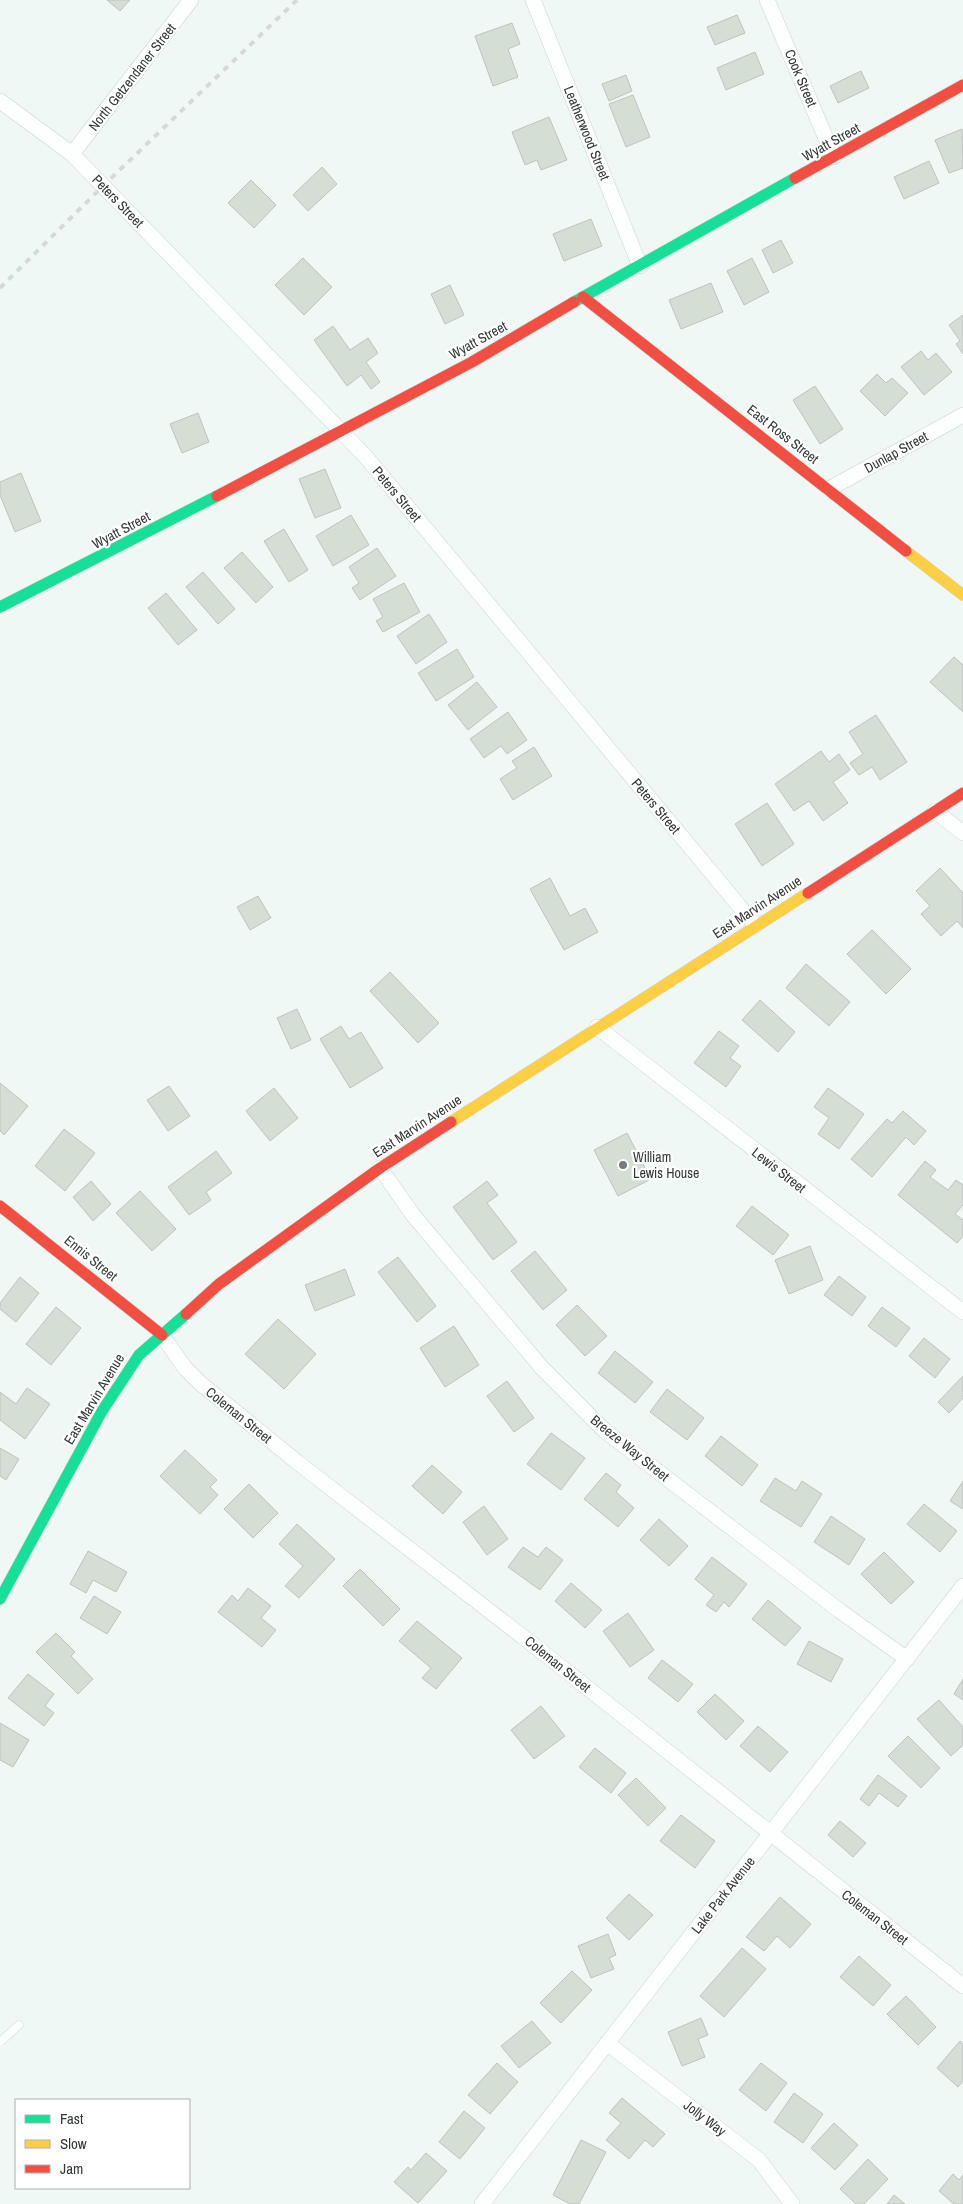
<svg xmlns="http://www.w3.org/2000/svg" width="963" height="2204" font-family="'Archivo Narrow',sans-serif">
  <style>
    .building { fill: #d4ded5; stroke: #bec3c0 }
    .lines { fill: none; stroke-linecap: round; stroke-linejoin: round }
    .lane-casing { stroke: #cdd3d1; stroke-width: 9 }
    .street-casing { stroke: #cdd3d1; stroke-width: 16 }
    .fast-casing { stroke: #cdd3d1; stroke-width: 12 }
    .slow-casing { stroke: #cdd3d1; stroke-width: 12 }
    .jam-casing { stroke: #cdd3d1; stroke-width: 12 }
    .lane { stroke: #fdfefe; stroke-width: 8 }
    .street { stroke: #fdfefe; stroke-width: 15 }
    .fast { stroke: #16e098; stroke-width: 11 }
    .slow { stroke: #ffcf43; stroke-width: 11 }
    .jam { stroke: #f24e42; stroke-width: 11 }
    .rail { stroke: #d6d9d7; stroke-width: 4; stroke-dasharray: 6 6; stroke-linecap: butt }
    .poi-dot { fill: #767c7b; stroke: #fff; stroke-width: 2 }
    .labels { text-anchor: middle; stroke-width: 4.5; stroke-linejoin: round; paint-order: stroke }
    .street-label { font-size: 14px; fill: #353a39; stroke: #fff }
    .poi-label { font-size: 14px; fill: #353a39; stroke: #fff; text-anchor: start }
  </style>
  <rect width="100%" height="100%" fill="#f0f8f5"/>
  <g class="building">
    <path d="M 107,0 L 130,0 L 120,11 Z"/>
    <path d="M 737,15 L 745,33 L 715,45 L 707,27 Z"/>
    <path d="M 512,23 L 520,44 L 508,49 L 518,77 L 493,86 L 475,36 Z"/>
    <path d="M 755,52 L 764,74 L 726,90 L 717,68 Z"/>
    <path d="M 861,71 L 869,88 L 838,103 L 830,86 Z"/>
    <path d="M 626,75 L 632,91 L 609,101 L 602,84 Z"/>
    <path d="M 633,95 L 650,137 L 626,147 L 609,104 Z"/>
    <path d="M 549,117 L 567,160 L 541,170 L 537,160 L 525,165 L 512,132 Z"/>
    <path d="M 962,129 L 963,168 L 949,173 L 935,140 Z"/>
    <path d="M 929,161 L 939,183 L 904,199 L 894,177 Z"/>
    <path d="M 322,167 L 337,184 L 308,211 L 293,195 Z"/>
    <path d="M 251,180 L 276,205 L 254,228 L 228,203 Z"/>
    <path d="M 591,219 L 602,246 L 564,261 L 553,234 Z"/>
    <path d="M 781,240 L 793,263 L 773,273 L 762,250 Z"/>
    <path d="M 303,258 L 332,287 L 304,315 L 275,285 Z"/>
    <path d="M 752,258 L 769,292 L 744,305 L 727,271 Z"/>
    <path d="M 711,283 L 723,312 L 681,329 L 669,300 Z"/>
    <path d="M 450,285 L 464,315 L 445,324 L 431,294 Z"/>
    <path d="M 963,315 L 963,354 L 956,344 L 960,341 L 949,325 Z"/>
    <path d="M 333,326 L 350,350 L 368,338 L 378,353 L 366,362 L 380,382 L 371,389 L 361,375 L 347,386 L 314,340 Z"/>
    <path d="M 921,351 L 928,360 L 936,353 L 952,372 L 924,395 L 901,367 Z"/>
    <path d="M 877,374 L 886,383 L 892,378 L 908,393 L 885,416 L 860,391 Z"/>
    <path d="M 815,386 L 843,429 L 820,444 L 793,400 Z"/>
    <path d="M 198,413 L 209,442 L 182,453 L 170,424 Z"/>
    <path d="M 325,469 L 341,508 L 315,518 L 299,479 Z"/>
    <path d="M 21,473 L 41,521 L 15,532 L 0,495 L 0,482 Z"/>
    <path d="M 351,515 L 369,545 L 333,566 L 316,536 Z"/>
    <path d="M 284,529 L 308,570 L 289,582 L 264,541 Z"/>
    <path d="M 377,548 L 396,576 L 360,600 L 352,588 L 359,583 L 349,567 Z"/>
    <path d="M 242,552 L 273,587 L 256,603 L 224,568 Z"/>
    <path d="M 203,572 L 235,609 L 218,624 L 186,587 Z"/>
    <path d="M 404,583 L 420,612 L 383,632 L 376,621 L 383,617 L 373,599 Z"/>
    <path d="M 166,593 L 197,630 L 178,645 L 148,608 Z"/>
    <path d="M 429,614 L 447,642 L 416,664 L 397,636 Z"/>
    <path d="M 457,649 L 474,677 L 436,701 L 418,673 Z"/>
    <path d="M 954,657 L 963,665 L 963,712 L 930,682 Z"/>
    <path d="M 477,682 L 497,707 L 468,730 L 448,705 Z"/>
    <path d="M 508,712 L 527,740 L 507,754 L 501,746 L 484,758 L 470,739 Z"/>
    <path d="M 876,715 L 907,762 L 880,780 L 872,767 L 859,775 L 850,763 L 863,754 L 849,732 Z"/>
    <path d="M 534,747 L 552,776 L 513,800 L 500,779 L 517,768 L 512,761 Z"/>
    <path d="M 821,751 L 829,762 L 839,754 L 850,770 L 833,782 L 848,803 L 823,821 L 809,801 L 794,811 L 775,784 Z"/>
    <path d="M 767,803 L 794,844 L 762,866 L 735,824 Z"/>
    <path d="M 940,868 L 963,893 L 963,928 L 957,921 L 941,936 L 921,914 L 930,906 L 916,891 Z"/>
    <path d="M 550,878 L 570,916 L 585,908 L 598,932 L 564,950 L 530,889 Z"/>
    <path d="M 258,896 L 271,918 L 250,930 L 237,907 Z"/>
    <path d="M 872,930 L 911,969 L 886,994 L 847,954 Z"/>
    <path d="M 806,964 L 850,1002 L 829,1026 L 786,988 Z"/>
    <path d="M 390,972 L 439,1023 L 418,1043 L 370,991 Z"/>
    <path d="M 760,1000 L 795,1032 L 778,1052 L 742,1020 Z"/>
    <path d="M 297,1009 L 311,1040 L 291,1049 L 277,1018 Z"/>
    <path d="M 341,1026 L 349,1039 L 361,1032 L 383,1068 L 350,1088 L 320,1039 Z"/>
    <path d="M 719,1031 L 739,1046 L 730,1058 L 741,1066 L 726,1087 L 694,1063 Z"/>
    <path d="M 0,1083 L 28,1106 L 4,1135 L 0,1131 Z"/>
    <path d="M 169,1086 L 190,1116 L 168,1131 L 147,1100 Z"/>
    <path d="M 274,1088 L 298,1118 L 270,1141 L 246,1111 Z"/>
    <path d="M 828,1088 L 864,1114 L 839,1149 L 818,1134 L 829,1118 L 814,1107 Z"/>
    <path d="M 903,1111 L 926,1131 L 914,1145 L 906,1137 L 872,1177 L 851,1159 L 887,1119 L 892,1123 Z"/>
    <path d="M 64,1129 L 95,1153 L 65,1191 L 35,1166 Z"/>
    <path d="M 627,1133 L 651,1179 L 618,1196 L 594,1150 Z"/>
    <path d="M 216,1151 L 232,1173 L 206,1192 L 211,1200 L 189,1215 L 168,1187 Z"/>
    <path d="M 925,1161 L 936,1170 L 930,1177 L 948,1190 L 956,1180 L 963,1185 L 963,1205 L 955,1214 L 963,1220 L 963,1236 L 957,1243 L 898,1195 Z"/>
    <path d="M 91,1181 L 111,1204 L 93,1221 L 73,1197 Z"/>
    <path d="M 487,1181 L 498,1195 L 487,1203 L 517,1242 L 493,1260 L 453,1207 Z"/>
    <path d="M 140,1191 L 176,1229 L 152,1251 L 116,1213 Z"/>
    <path d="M 752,1206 L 789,1235 L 773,1255 L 736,1226 Z"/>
    <path d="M 810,1246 L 823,1280 L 789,1294 L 775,1260 Z"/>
    <path d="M 535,1251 L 567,1290 L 543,1310 L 511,1271 Z"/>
    <path d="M 398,1257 L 436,1306 L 417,1322 L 378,1272 Z"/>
    <path d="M 345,1269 L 355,1295 L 315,1311 L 305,1285 Z"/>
    <path d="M 839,1276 L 866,1297 L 852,1316 L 824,1295 Z"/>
    <path d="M 20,1277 L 39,1293 L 16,1322 L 0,1309 L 0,1303 Z"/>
    <path d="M 577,1305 L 607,1336 L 585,1356 L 556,1325 Z"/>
    <path d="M 56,1307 L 81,1328 L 51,1365 L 26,1344 Z"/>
    <path d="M 882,1307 L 910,1328 L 896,1347 L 868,1326 Z"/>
    <path d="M 278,1319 L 316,1354 L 284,1389 L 245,1354 Z"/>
    <path d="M 454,1326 L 479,1365 L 445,1387 L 420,1348 Z"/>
    <path d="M 924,1338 L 950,1359 L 935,1378 L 909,1356 Z"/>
    <path d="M 615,1351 L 653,1382 L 635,1403 L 598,1373 Z"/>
    <path d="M 963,1376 L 963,1398 L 949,1413 L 938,1402 Z"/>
    <path d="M 507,1381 L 534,1418 L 514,1432 L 487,1396 Z"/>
    <path d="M 27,1388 L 50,1404 L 25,1439 L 0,1420 L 0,1392 L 16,1404 Z"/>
    <path d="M 667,1389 L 704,1418 L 687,1440 L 650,1412 Z"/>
    <path d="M 551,1433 L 585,1458 L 561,1490 L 527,1464 Z"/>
    <path d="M 721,1436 L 758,1465 L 742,1486 L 705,1456 Z"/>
    <path d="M 0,1448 L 19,1459 L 6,1480 L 0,1476 Z"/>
    <path d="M 185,1450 L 217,1480 L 210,1487 L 218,1495 L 200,1514 L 160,1476 Z"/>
    <path d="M 432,1465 L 462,1492 L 443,1514 L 412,1486 Z"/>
    <path d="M 606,1473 L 621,1485 L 616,1492 L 634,1508 L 618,1527 L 584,1499 Z"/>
    <path d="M 775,1478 L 796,1491 L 802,1481 L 822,1494 L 801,1527 L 760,1501 Z"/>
    <path d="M 963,1481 L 963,1509 L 950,1501 Z"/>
    <path d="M 249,1484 L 278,1513 L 253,1538 L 224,1509 Z"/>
    <path d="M 924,1504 L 957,1531 L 940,1552 L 907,1524 Z"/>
    <path d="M 484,1506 L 508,1539 L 487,1555 L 463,1522 Z"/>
    <path d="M 831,1516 L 865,1539 L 849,1565 L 814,1542 Z"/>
    <path d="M 659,1519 L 688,1546 L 669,1566 L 640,1540 Z"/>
    <path d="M 297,1524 L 335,1559 L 299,1598 L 285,1586 L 303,1566 L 279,1544 Z"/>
    <path d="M 523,1547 L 538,1557 L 546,1547 L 563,1560 L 540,1590 L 508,1567 Z"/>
    <path d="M 88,1551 L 127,1572 L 116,1592 L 93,1580 L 86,1593 L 70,1584 Z"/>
    <path d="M 884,1552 L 914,1582 L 891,1604 L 861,1574 Z"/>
    <path d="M 712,1557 L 747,1584 L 729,1607 L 724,1602 L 716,1612 L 706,1605 L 714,1595 L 695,1579 Z"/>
    <path d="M 360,1569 L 400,1609 L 383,1626 L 343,1586 Z"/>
    <path d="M 571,1583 L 602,1610 L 585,1628 L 555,1601 Z"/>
    <path d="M 248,1588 L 271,1606 L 261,1618 L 276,1630 L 262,1647 L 218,1612 L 232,1595 L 238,1601 Z"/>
    <path d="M 94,1596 L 121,1612 L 107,1634 L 80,1618 Z"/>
    <path d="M 768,1600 L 801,1628 L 785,1646 L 752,1619 Z"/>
    <path d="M 628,1613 L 654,1650 L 630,1667 L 603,1631 Z"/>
    <path d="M 417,1621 L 462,1658 L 436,1689 L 422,1678 L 431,1668 L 399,1641 Z"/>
    <path d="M 56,1633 L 75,1652 L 71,1656 L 93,1679 L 78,1694 L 36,1652 Z"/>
    <path d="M 809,1641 L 843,1659 L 831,1682 L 797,1664 Z"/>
    <path d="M 662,1660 L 693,1684 L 678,1702 L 648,1678 Z"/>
    <path d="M 28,1674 L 54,1694 L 45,1706 L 54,1713 L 44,1726 L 8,1698 Z"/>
    <path d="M 963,1679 L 963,1700 L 954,1694 Z"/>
    <path d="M 715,1694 L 744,1721 L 726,1740 L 697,1712 Z"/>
    <path d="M 939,1700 L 963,1727 L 963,1745 L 951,1756 L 917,1719 Z"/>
    <path d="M 541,1706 L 565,1736 L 534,1759 L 511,1730 Z"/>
    <path d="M 0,1723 L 29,1740 L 13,1767 L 0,1760 Z"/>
    <path d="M 758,1726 L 788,1752 L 770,1772 L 740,1746 Z"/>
    <path d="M 908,1736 L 940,1768 L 921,1788 L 888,1756 Z"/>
    <path d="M 595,1748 L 626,1773 L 611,1793 L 579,1767 Z"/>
    <path d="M 878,1775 L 907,1796 L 898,1807 L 879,1793 L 869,1806 L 860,1799 Z"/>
    <path d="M 636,1778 L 666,1808 L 648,1826 L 618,1795 Z"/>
    <path d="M 681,1815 L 715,1841 L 695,1868 L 660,1841 Z"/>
    <path d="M 840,1821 L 866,1843 L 853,1857 L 828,1835 Z"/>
    <path d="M 629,1894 L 653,1915 L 629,1940 L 606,1918 Z"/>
    <path d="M 780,1897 L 811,1924 L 790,1948 L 777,1936 L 764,1951 L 746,1937 Z"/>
    <path d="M 608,1934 L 616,1955 L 609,1958 L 614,1969 L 591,1978 L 578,1946 Z"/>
    <path d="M 742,1948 L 766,1969 L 724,2017 L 700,1996 Z"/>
    <path d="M 859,1956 L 891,1985 L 873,2006 L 840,1977 Z"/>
    <path d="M 572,1971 L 592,1990 L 561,2023 L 540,2003 Z"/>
    <path d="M 906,1996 L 936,2027 L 918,2045 L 887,2014 Z"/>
    <path d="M 701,2018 L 708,2035 L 698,2039 L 705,2057 L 682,2066 L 668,2032 Z"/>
    <path d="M 532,2021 L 551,2043 L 519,2068 L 501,2046 Z"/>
    <path d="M 960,2041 L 963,2044 L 963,2081 L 958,2087 L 937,2068 Z"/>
    <path d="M 497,2063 L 518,2082 L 490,2114 L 468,2095 Z"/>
    <path d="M 761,2063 L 787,2083 L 766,2111 L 739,2090 Z"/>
    <path d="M 794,2093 L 823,2114 L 803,2143 L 774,2122 Z"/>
    <path d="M 622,2098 L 665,2134 L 653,2147 L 645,2140 L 629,2159 L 606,2140 L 621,2123 L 609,2113 Z"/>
    <path d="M 464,2111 L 485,2128 L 460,2159 L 439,2142 Z"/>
    <path d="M 834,2123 L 858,2145 L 835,2170 L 811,2148 Z"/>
    <path d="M 581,2140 L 606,2152 L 579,2204 L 570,2204 L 553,2195 Z"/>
    <path d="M 426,2153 L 447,2171 L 418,2203 L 394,2182 L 408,2167 L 411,2170 Z"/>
    <path d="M 868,2159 L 888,2179 L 864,2204 L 856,2204 L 840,2189 Z"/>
    <path d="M 953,2174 L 959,2180 L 963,2175 L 963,2204 L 954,2204 L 939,2191 Z"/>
    <path d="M 894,2195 L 905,2204 L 887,2204 Z"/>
  </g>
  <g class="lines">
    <g class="lane-casing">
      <path id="lane" d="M 0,2042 L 19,2025"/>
    </g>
    <g class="street-casing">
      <g id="street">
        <path d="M 533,0 L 640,266"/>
        <path d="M 767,0 L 834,157"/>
        <path d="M 0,101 L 72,154 L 366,457 L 755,925"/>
        <path d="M 72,154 L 191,0"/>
        <path d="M 829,489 L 963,415"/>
        <path d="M 935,811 L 963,833"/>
        <path d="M 597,1027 L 963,1312"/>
        <path d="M 380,1168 L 413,1215 L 542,1368 L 605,1431 L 840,1611 L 907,1659"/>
        <path d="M 162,1335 L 185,1368 L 200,1383 L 297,1462 L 536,1647 L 963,1986"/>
        <path d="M 607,2043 L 759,2160 L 792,2204"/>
        <path d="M 482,2204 L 963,1586"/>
      </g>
    </g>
    <g class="fast-casing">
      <g id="fast">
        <path d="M 574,302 L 795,178"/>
        <path d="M 0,607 L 217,496"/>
        <path d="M 0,1599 L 102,1411 L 139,1355 L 186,1314"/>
      </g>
    </g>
    <g class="slow-casing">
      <g id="slow">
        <path d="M 906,551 L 963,595"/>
        <path d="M 451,1122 L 808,893"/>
      </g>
    </g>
    <g class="jam-casing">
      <g id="jam">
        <path d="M 795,178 L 963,85"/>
        <path d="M 583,297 L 906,551"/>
        <path d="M 217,496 L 472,362 L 574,302"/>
        <path d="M 808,893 L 963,793"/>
        <path d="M 0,1206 L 162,1335"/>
        <path d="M 186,1314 L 219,1284 L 380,1168 L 451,1122"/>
      </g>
    </g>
    <use href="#lane" class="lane"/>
    <use href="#street" class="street"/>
    <use href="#fast" class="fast"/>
    <use href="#slow" class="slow"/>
    <use href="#jam" class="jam"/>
    <path class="rail" d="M 0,288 L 103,186 L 297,0"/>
  </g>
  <circle class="poi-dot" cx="623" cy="1165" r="5"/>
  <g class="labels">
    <g class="street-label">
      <text transform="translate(132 77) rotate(-52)" y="5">North Getzendaner Street</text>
      <text transform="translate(801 78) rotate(67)" y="5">Cook Street</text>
      <text transform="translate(587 133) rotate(68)" y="5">Leatherwood Street</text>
      <text transform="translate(831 142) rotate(-29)" y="5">Wyatt Street</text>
      <text transform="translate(118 201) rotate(46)" y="5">Peters Street</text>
      <text transform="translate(478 340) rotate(-29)" y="5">Wyatt Street</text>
      <text transform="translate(783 434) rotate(38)" y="5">East Ross Street</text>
      <text transform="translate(896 452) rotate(-29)" y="5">Dunlap Street</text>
      <text transform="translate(397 494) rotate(50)" y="5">Peters Street</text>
      <text transform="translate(121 530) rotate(-28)" y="5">Wyatt Street</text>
      <text transform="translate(656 806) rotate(50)" y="5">Peters Street</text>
      <text transform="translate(757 907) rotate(-33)" y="5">East Marvin Avenue</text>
      <text transform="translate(417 1126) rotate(-33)" y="5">East Marvin Avenue</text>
      <text transform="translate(779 1170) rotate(38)" y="5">Lewis Street</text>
      <text transform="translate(91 1258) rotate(39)" y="5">Ennis Street</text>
      <text transform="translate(94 1399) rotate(-59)" y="5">East Marvin Avenue</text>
      <text transform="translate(239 1415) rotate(39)" y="5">Coleman Street</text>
      <text transform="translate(630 1448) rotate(39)" y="5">Breeze Way Street</text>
      <text transform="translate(558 1664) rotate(39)" y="5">Coleman Street</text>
      <text transform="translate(723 1895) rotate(-52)" y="5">Lake Park Avenue</text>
      <text transform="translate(875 1917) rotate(38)" y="5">Coleman Street</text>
      <text transform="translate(705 2118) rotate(37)" y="5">Jolly Way</text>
    </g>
    <g class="poi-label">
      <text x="633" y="1162">William<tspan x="633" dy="16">Lewis House</tspan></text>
    </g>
  </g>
  <rect x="15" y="2099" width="175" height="90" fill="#ffffff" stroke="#aeb0b0"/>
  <rect x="25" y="2115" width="25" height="8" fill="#16e098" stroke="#aeb0b0"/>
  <text x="60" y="2124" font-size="15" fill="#353a39">Fast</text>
  <rect x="25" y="2140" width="25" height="8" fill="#ffcf43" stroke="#aeb0b0"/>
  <text x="60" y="2149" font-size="15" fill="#353a39">Slow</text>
  <rect x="25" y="2165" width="25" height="8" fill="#f24e42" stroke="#aeb0b0"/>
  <text x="60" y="2174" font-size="15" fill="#353a39">Jam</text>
</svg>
